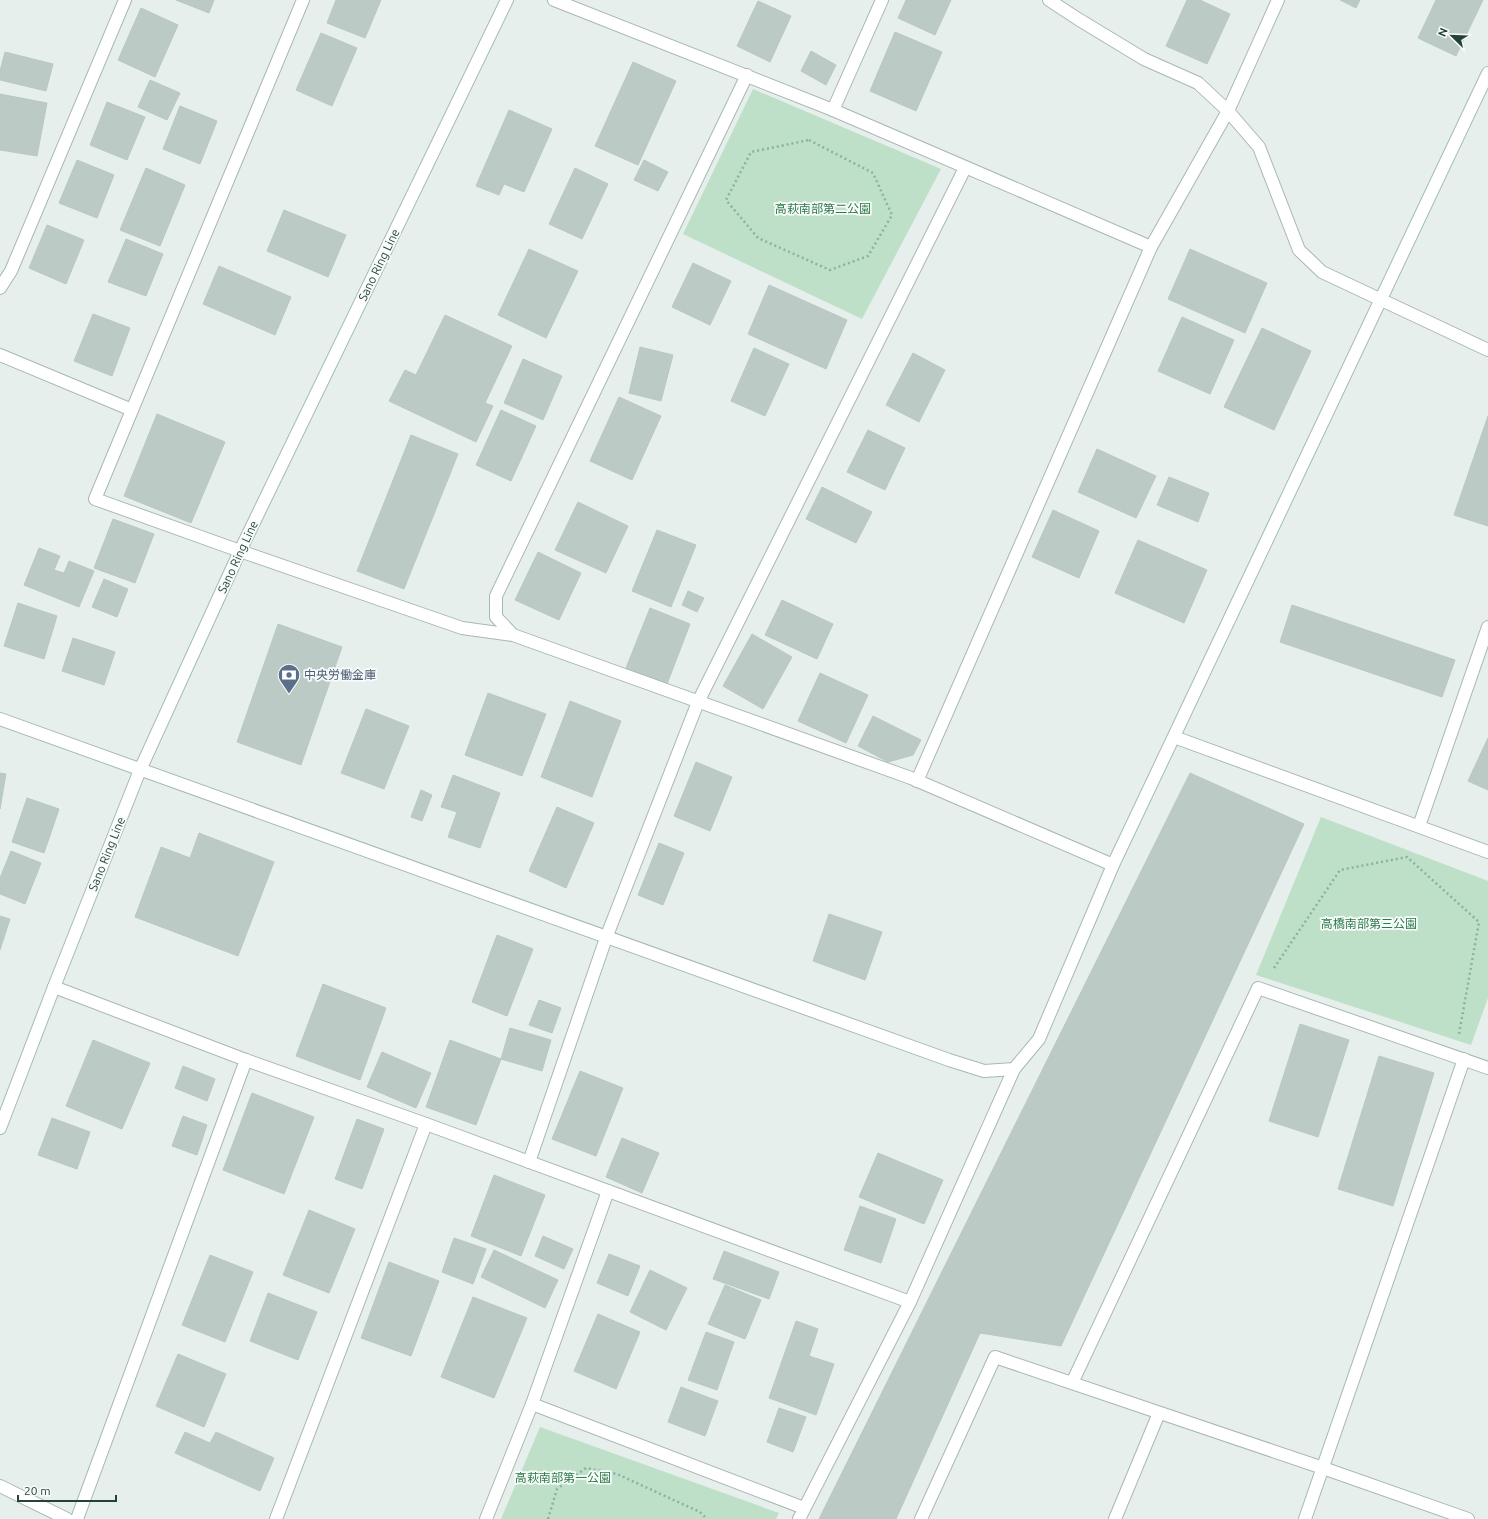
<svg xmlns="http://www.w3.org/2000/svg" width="1488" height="1519" font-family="Ubuntu,'Noto Sans JP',sans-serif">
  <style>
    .green { fill: #bfe0c8 }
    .building { fill: #bbcac4; stroke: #b8c9c2 }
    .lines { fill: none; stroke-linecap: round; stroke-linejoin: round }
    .lane-casing { stroke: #a8b8b2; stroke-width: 14 }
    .street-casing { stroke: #a8b8b2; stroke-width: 14 }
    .secondary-casing { stroke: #a4bbb3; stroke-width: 14 }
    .path { stroke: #86b3a5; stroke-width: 2.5; stroke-dasharray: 2 3; stroke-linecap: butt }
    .lane { stroke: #fff; stroke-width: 12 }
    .street { stroke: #fff; stroke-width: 12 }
    .secondary { stroke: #fff; stroke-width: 12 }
    .labels { text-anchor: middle; stroke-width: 3.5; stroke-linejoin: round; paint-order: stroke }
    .park-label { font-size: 12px; fill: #2d7a4b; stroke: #f7fbf9 }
    .street-label { font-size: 12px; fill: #24423a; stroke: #f7fbf9 }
    .service-label { font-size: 12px; fill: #4e5e75; stroke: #f7fbf9; text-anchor: start }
  </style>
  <rect width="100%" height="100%" fill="#e6efeb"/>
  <g class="green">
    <path d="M 753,89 L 941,169 L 862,319 L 683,234 Z"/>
    <path d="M 1321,817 L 1488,881 L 1488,998 L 1471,1045 L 1256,975 Z"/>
    <path d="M 540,1427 L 779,1513 L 776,1519 L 501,1519 Z"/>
  </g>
  <g class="building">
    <path d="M 176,0 L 214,0 L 209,13 Z"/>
    <path d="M 336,0 L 381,0 L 365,38 L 327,23 Z"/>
    <path d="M 906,0 L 951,0 L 935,35 L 898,18 Z"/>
    <path d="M 1187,0 L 1200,0 L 1230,14 L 1207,64 L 1166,46 Z"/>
    <path d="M 1340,0 L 1360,0 L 1356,8 Z"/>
    <path d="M 1436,0 L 1483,0 L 1456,56 L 1418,38 Z"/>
    <path d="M 758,1 L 791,16 L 770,62 L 737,46 Z"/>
    <path d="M 141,8 L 178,25 L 155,77 L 118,60 Z"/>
    <path d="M 895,32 L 942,52 L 916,111 L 870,91 Z"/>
    <path d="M 321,33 L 357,48 L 332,106 L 296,90 Z"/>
    <path d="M 811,51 L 836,65 L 826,85 L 801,71 Z"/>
    <path d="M 5,52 L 53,64 L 46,91 L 0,80 L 0,71 Z"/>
    <path d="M 633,62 L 676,81 L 638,165 L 595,146 Z"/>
    <path d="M 150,80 L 180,93 L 167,120 L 138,107 Z"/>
    <path d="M 0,94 L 47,103 L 37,156 L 0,150 Z"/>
    <path d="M 107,102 L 145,117 L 127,160 L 90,145 Z"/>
    <path d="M 180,106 L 217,121 L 200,164 L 163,149 Z"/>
    <path d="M 509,110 L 552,129 L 524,192 L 504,184 L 499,195 L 476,186 Z"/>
    <path d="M 77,160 L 114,175 L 97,218 L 59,203 Z"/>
    <path d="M 644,160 L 668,172 L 658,191 L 634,180 Z"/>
    <path d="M 146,168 L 185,185 L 160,246 L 120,230 Z"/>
    <path d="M 575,168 L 608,184 L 582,239 L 549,224 Z"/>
    <path d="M 284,210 L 346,235 L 328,277 L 267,251 Z"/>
    <path d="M 47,225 L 84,240 L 66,284 L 29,268 Z"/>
    <path d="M 126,239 L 163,254 L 146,296 L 108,282 Z"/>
    <path d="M 529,249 L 578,271 L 546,338 L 498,315 Z"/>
    <path d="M 1190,249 L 1267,283 L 1245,333 L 1168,299 Z"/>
    <path d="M 693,263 L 731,281 L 710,325 L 672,307 Z"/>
    <path d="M 219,266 L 291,297 L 275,335 L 203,304 Z"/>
    <path d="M 769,285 L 847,320 L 826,369 L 748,334 Z"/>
    <path d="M 93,314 L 130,328 L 112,376 L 74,361 Z"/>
    <path d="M 445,315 L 512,346 L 485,403 L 493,406 L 476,442 L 389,401 L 405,370 L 416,375 Z"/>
    <path d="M 1182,317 L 1234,340 L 1210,394 L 1158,371 Z"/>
    <path d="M 1262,328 L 1311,351 L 1274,430 L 1224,407 Z"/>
    <path d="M 640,347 L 673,355 L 661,401 L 629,393 Z"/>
    <path d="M 754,348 L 789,364 L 765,416 L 731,401 Z"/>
    <path d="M 913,353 L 945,370 L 919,422 L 886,405 Z"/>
    <path d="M 523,359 L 562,376 L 543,420 L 504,403 Z"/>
    <path d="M 619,397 L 661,416 L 632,480 L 590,461 Z"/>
    <path d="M 501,410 L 536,426 L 511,481 L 476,465 Z"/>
    <path d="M 157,414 L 225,442 L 191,523 L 124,496 Z"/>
    <path d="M 1488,416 L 1488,526 L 1454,515 Z"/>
    <path d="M 868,430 L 905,448 L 885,490 L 847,472 Z"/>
    <path d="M 411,435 L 458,454 L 404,589 L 357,571 Z"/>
    <path d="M 1097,449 L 1156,476 L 1136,518 L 1078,492 Z"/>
    <path d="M 1169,477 L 1209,493 L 1198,522 L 1157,505 Z"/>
    <path d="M 822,487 L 872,512 L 856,543 L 806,519 Z"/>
    <path d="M 578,502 L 628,526 L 606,573 L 555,550 Z"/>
    <path d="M 1053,510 L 1099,531 L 1079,578 L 1032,557 Z"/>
    <path d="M 113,519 L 154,534 L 135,583 L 94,568 Z"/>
    <path d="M 657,530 L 696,545 L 671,607 L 632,591 Z"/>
    <path d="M 1138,540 L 1207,570 L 1184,623 L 1115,593 Z"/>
    <path d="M 39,548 L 60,556 L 54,570 L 64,573 L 69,561 L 94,571 L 79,607 L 24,585 Z"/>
    <path d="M 538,552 L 581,573 L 559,620 L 515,600 Z"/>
    <path d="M 104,579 L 128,589 L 117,617 L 92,607 Z"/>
    <path d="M 688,591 L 704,598 L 697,612 L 682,605 Z"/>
    <path d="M 782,600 L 833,624 L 817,659 L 765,635 Z"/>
    <path d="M 18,603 L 57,616 L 44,659 L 4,646 Z"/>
    <path d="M 1292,605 L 1455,660 L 1442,697 L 1280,642 Z"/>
    <path d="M 650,608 L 690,624 L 667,684 L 626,668 Z"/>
    <path d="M 278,624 L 342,647 L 301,765 L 237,742 Z"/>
    <path d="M 752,634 L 792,657 L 763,709 L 723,686 Z"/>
    <path d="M 73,638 L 115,652 L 104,685 L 62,671 Z"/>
    <path d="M 820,673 L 868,695 L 846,743 L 798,721 Z"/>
    <path d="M 488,693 L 546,714 L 522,776 L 465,755 Z"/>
    <path d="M 570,701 L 621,721 L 592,797 L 541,777 Z"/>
    <path d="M 366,709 L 409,726 L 384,789 L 341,773 Z"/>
    <path d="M 873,716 L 921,740 L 913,755 L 888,762 L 858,746 Z"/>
    <path d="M 1488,738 L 1488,790 L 1468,781 Z"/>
    <path d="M 696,762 L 732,777 L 710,831 L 674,816 Z"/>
    <path d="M 0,773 L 6,774 L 0,809 Z"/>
    <path d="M 1190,773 L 1304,824 L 1061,1346 L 980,1333 L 896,1519 L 819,1519 Z"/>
    <path d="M 453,775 L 500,793 L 480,848 L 448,837 L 457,812 L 441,807 Z"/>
    <path d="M 421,790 L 432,795 L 422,821 L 411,817 Z"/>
    <path d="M 27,798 L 59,809 L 44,853 L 12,842 Z"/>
    <path d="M 557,807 L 594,823 L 566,888 L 529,871 Z"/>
    <path d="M 199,833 L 274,862 L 238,956 L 135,917 L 161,847 L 190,858 Z"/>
    <path d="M 659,843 L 684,853 L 663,905 L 638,895 Z"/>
    <path d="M 11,851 L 41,863 L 25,904 L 0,894 L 0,878 Z"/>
    <path d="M 829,914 L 882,932 L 865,980 L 813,961 Z"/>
    <path d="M 0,916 L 10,919 L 0,950 Z"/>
    <path d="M 497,935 L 533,949 L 507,1016 L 472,1002 Z"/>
    <path d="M 323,984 L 386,1008 L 360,1080 L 296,1056 Z"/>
    <path d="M 539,1000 L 561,1008 L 552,1033 L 529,1025 Z"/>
    <path d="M 1300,1024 L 1349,1040 L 1318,1137 L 1269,1121 Z"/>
    <path d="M 510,1028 L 551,1040 L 542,1071 L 501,1059 Z"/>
    <path d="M 93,1040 L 150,1063 L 122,1129 L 66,1106 Z"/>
    <path d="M 450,1040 L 501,1059 L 476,1125 L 426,1107 Z"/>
    <path d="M 382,1052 L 431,1073 L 416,1108 L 367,1087 Z"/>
    <path d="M 1379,1056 L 1434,1073 L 1393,1206 L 1338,1189 Z"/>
    <path d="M 183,1066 L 215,1079 L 207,1101 L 175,1088 Z"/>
    <path d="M 580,1071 L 623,1088 L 596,1156 L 552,1139 Z"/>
    <path d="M 252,1093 L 314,1117 L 284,1194 L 223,1170 Z"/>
    <path d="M 183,1116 L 207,1125 L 197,1155 L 172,1146 Z"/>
    <path d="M 52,1118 L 90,1132 L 77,1169 L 38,1155 Z"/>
    <path d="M 357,1119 L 384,1129 L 362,1189 L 335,1179 Z"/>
    <path d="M 622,1138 L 659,1153 L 642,1193 L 606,1177 Z"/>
    <path d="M 878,1153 L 943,1180 L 924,1224 L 859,1197 Z"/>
    <path d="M 494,1175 L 545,1195 L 521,1256 L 471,1236 Z"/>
    <path d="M 860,1206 L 896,1219 L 881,1263 L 844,1250 Z"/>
    <path d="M 309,1210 L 355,1229 L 329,1293 L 283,1275 Z"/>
    <path d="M 543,1236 L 573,1249 L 564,1269 L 535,1256 Z"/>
    <path d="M 454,1238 L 486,1249 L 473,1284 L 442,1272 Z"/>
    <path d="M 494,1250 L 558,1280 L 545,1308 L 481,1277 Z"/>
    <path d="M 724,1251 L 779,1272 L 769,1299 L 713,1279 Z"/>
    <path d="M 609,1254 L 640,1266 L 628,1296 L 597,1283 Z"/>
    <path d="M 210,1255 L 253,1272 L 225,1342 L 182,1325 Z"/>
    <path d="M 389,1262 L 439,1281 L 411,1356 L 361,1338 Z"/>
    <path d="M 650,1270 L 687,1288 L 666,1330 L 630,1312 Z"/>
    <path d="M 725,1285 L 761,1300 L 745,1339 L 708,1324 Z"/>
    <path d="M 268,1293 L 317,1312 L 298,1360 L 250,1341 Z"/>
    <path d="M 473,1297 L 527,1318 L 494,1398 L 441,1377 Z"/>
    <path d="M 598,1314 L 640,1332 L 616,1389 L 574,1371 Z"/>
    <path d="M 796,1321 L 818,1329 L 809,1356 L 834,1364 L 816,1415 L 769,1398 Z"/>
    <path d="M 706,1332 L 734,1342 L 717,1390 L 688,1380 Z"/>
    <path d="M 178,1354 L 226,1374 L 204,1427 L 156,1406 Z"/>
    <path d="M 681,1387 L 718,1401 L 705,1436 L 668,1422 Z"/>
    <path d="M 779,1408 L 806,1417 L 793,1452 L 767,1442 Z"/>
    <path d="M 185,1432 L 210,1443 L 216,1432 L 274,1458 L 260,1491 L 175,1453 Z"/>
  </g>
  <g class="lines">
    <g class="lane-casing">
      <path id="lane" d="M 54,987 L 246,1060"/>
    </g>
    <g class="street-casing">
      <g id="street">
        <path d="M 303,0 L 95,499 L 240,551 L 462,628 L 513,635 L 911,778 L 1113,865"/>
        <path d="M 554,0 L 833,110 L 1151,247"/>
        <path d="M 1049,0 L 1078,19 L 1144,59 L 1198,83 L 1228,111 L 1259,147 L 1299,250 L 1322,272 L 1488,350"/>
        <path d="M 833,110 L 882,0"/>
        <path d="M 0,288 L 11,271 L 125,0"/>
        <path d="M 0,355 L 132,410"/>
        <path d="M 513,635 L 496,617 L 496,596 L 747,75"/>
        <path d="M 1174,737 L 1488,852"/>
        <path d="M 917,781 L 1151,247 L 1228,111 L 1278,0"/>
        <path d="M 1419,826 L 1488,627"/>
        <path d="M 529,1162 L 606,938 L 698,702 L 965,168"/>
        <path d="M 1072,1383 L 1258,988 L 1488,1068"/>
        <path d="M 532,1404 L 804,1508"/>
        <path d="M 0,1486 L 67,1519"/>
        <path d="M 77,1519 L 246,1060 L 426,1124 L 910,1302"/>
        <path d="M 276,1519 L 426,1124"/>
        <path d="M 486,1519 L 532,1404 L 608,1191"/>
        <path d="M 799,1519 L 910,1302 L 1014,1069"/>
        <path d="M 921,1519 L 995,1357 L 1323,1468 L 1468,1519"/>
        <path d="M 1115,1519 L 1159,1413"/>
        <path d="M 1305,1519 L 1464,1059"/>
      </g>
    </g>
    <g class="secondary-casing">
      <g id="secondary">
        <path d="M 0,719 L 949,1060 L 984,1071 L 1014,1069 L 1039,1039 L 1113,865 L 1488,73"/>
        <path d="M 0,1128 L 54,987 L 140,770 L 240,551 L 507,0"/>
      </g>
    </g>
    <g class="path">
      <path d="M 809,140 L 873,173 L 892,215 L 868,256 L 830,270 L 758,238 L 726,200 L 751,152 Z"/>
      <path d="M 1274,968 L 1340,870 L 1407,857 L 1479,922 L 1459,1034"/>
      <path d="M 548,1519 L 557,1489 L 586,1468 L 617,1474 L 700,1512 L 707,1519"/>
    </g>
    <use href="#lane" class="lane"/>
    <use href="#street" class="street"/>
    <use href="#secondary" class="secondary"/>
  </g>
  <defs>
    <g id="bank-pin" transform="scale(1.15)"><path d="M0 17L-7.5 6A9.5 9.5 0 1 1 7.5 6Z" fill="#5c6f8a" stroke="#f7fbf9"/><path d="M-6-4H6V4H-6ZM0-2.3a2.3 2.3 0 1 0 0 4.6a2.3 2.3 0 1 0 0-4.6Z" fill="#fff"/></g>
  </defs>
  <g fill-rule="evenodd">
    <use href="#bank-pin" x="289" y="675"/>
  </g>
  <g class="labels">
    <g class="park-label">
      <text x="823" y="213">高萩南部第二公園</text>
      <text x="1369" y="928">高橋南部第三公園</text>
      <text x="563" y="1482">高萩南部第一公園</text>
    </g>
    <g class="street-label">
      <text transform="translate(379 265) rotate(-64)" y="4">Sano Ring Line</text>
      <text transform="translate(238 557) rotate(-65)" y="4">Sano Ring Line</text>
      <text transform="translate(107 854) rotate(-68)" y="4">Sano Ring Line</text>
    </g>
    <g class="service-label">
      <text x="304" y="679">中央労働金庫</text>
    </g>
  </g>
  <g transform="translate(1452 36) rotate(293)" stroke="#f7fbf9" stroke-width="3" paint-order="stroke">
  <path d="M0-3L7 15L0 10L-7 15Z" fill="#24423a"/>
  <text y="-6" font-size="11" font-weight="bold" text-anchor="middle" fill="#24423a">N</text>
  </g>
  <path d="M18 1495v6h98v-6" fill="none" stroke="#24423a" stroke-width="2"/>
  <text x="24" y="1495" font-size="12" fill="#24423a" stroke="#f7fbf9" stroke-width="3" paint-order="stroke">20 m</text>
</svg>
